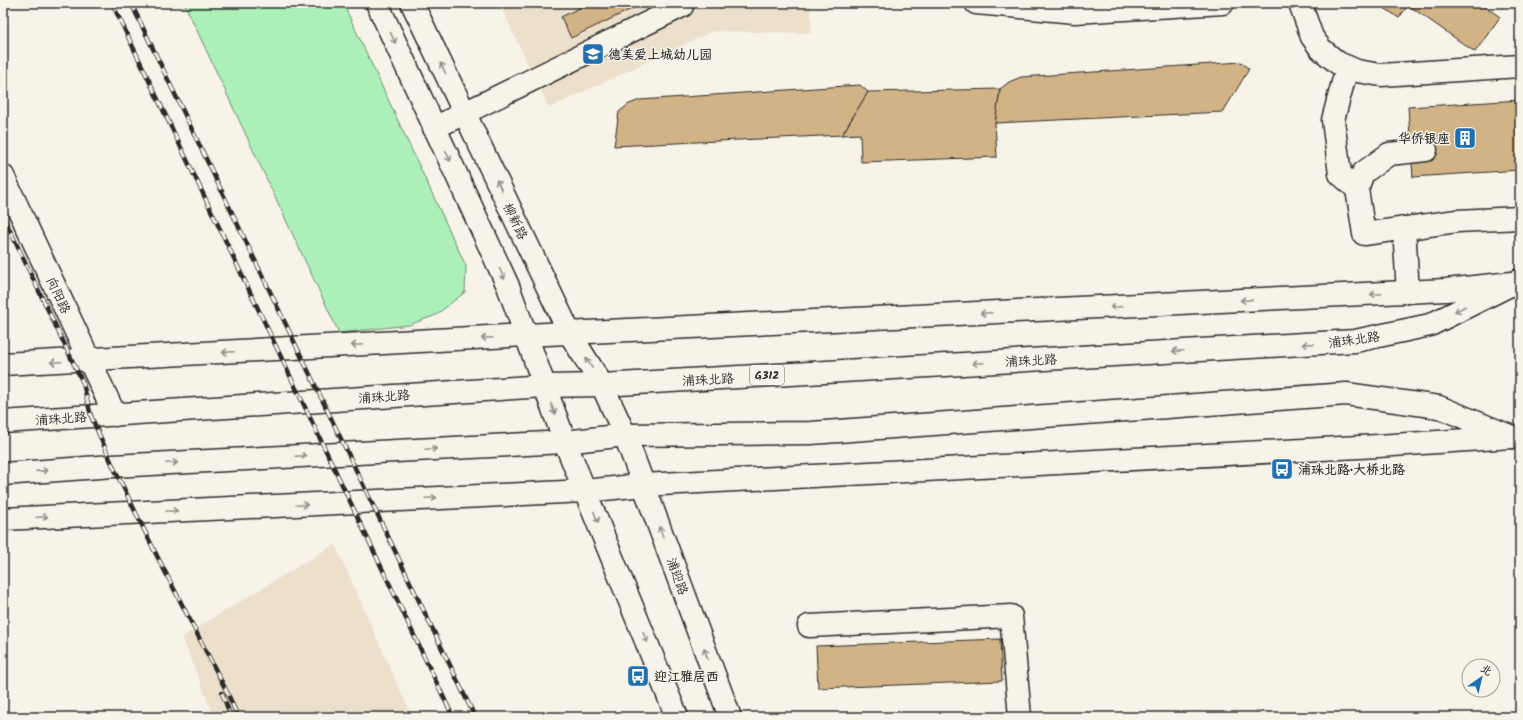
<svg xmlns="http://www.w3.org/2000/svg" width="1523" height="720" font-family="Kalam,'LXGW WenKai TC',sans-serif">
  <style>
    .built { fill: #ece0cb }
    .green { fill: #adefb9; stroke: #6c8d72 }
    .building { fill: #d2b386; stroke: #2b2b2b }
    .lines { fill: none; stroke-linecap: round; stroke-linejoin: round }
    .minor-casing { stroke: #2b2b2b; stroke-width: 25 }
    .major-casing { stroke: #2b2b2b; stroke-width: 25 }
    .minor { stroke: #f7f3e8; stroke-width: 22 }
    .major { stroke: #f7f3e8; stroke-width: 22 }
    .rail-casing { stroke: #2b2b2b; stroke-width: 4.5 }
    .rail { stroke: #f7f3e8; stroke-width: 3; stroke-dasharray: 9; stroke-linecap: butt }
    .oneway { stroke: #918f8a }
    .labels { text-anchor: middle; stroke-width: 3; stroke-linejoin: round; paint-order: stroke }
    .shield { fill: #f7f3e8; stroke: #686764; stroke-width: 1 }
    .shield-label { font-size: 12px; font-weight: bold; fill: #2b2b2b }
    .poi-label { font-size: 13px; font-weight: bold; fill: #2b2b2b; stroke: #f7f3e8; text-anchor: start }
    .street-label { font-size: 13px; fill: #2b2b2b; stroke: #f7f3e8 }
  </style>
  <rect width="100%" height="100%" fill="#f7f3e8"/>
  <filter id="ink" filterUnits="userSpaceOnUse"><feTurbulence type="fractalNoise" baseFrequency=".025" numOctaves="2"/><feDisplacementMap in="SourceGraphic" scale="8" xChannelSelector="R" yChannelSelector="G"/><feConvolveMatrix kernelMatrix="1 2 1 2 8 2 1 2 1" color-interpolation-filters="sRGB"/></filter>
  <g filter="url(#ink)">
    <g class="built">
      <path d="M 499,3 L 811,3 L 811,33 L 713,31 L 549,108 Z"/>
      <path d="M 335,544 L 412,717 L 214,717 L 182,637 Z"/>
    </g>
    <path class="green" d="M 184,3 L 343,3 L 466,266 L 465,292 L 436,315 L 409,325 L 339,333 Z"/>
    <g class="building">
      <path d="M 644,3 L 571,38 L 561,17 L 589,3 Z"/>
      <path d="M 1377,3 L 1480,3 L 1500,17 L 1475,52 L 1408,5 L 1399,18 Z"/>
      <path d="M 1241,62 L 1249,69 L 1223,112 L 995,123 L 1000,89 L 1009,82 L 1021,77 Z"/>
      <path d="M 860,85 L 868,92 L 842,135 L 614,146 L 619,112 L 629,104 L 640,100 Z"/>
      <path d="M 1000,89 L 995,123 L 997,157 L 861,162 L 860,134 L 842,135 L 868,92 Z"/>
      <path d="M 1520,100 L 1520,170 L 1413,177 L 1408,107 Z"/>
      <path d="M 1000,639 L 1002,681 L 818,688 L 816,646 Z"/>
    </g>
    <g class="lines">
      <g class="minor-casing">
        <g id="minor">
          <path d="M 976,3 L 1075,12 L 1223,3"/>
          <path d="M 1300,3 L 1312,37 L 1321,49 L 1338,63 L 1357,71 L 1381,75 L 1520,66"/>
          <path d="M 1347,67 L 1333,120 L 1340,174 L 1357,189"/>
          <path d="M 434,128 L 682,6"/>
          <path d="M 1426,150 L 1389,154 L 1363,173 L 1357,189 L 1364,234 L 1457,221 L 1520,218"/>
          <path d="M 3,176 L 115,415"/>
          <path d="M 1404,228 L 1408,292"/>
          <path d="M 3,364 L 526,335 L 1446,290 L 1512,283"/>
          <path d="M 625,435 L 730,717"/>
          <path d="M 565,442 L 677,717"/>
          <path d="M 3,519 L 585,491 L 643,485 L 1378,446 L 1512,437"/>
          <path d="M 809,626 L 1011,616 L 1020,717"/>
        </g>
      </g>
      <g class="major-casing">
        <g id="major">
          <path d="M 377,3 L 508,286 L 565,442"/>
          <path d="M 412,3 L 570,334 L 602,385 L 625,435"/>
          <path d="M 3,422 L 544,386 L 602,385 L 1355,341 L 1430,325 L 1520,280"/>
          <path d="M 3,474 L 113,466 L 565,442 L 625,435 L 811,433 L 1346,394 L 1439,407 L 1512,437 L 1520,437"/>
        </g>
      </g>
      <use href="#minor" class="minor"/>
      <use href="#major" class="major"/>
      <g class="rail-casing">
        <g id="rail">
          <path d="M 112,3 L 453,717"/>
          <path d="M 131,3 L 475,717"/>
          <path d="M 3,216 L 83,383 L 91,416 L 113,466 L 155,552 L 227,692 L 238,717"/>
          <path d="M 222,693 L 231,717"/>
        </g>
      </g>
      <use href="#rail" class="rail"/>
    </g>
    <defs><path id="oneway-shaft" d="M-6 0H5M1.5-3L5.5 0L1.5 3" fill="none" stroke-width="1.6" stroke-linecap="round" stroke-linejoin="round"/></defs>
    <g class="oneway">
      <use href="#oneway-shaft" transform="translate(393 38) rotate(65)"/>
      <use href="#oneway-shaft" transform="translate(443 68) rotate(-116)"/>
      <use href="#oneway-shaft" transform="translate(448 156) rotate(65)"/>
      <use href="#oneway-shaft" transform="translate(499 185) rotate(-116)"/>
      <use href="#oneway-shaft" transform="translate(502 274) rotate(65)"/>
      <use href="#oneway-shaft" transform="translate(1376 294) rotate(177)"/>
      <use href="#oneway-shaft" transform="translate(1246 300) rotate(177)"/>
      <use href="#oneway-shaft" transform="translate(1116 307) rotate(177)"/>
      <use href="#oneway-shaft" transform="translate(1460 309) rotate(152)"/>
      <use href="#oneway-shaft" transform="translate(986 313) rotate(177)"/>
      <use href="#oneway-shaft" transform="translate(487 338) rotate(177)"/>
      <use href="#oneway-shaft" transform="translate(1308 344) rotate(177)"/>
      <use href="#oneway-shaft" transform="translate(357 345) rotate(177)"/>
      <use href="#oneway-shaft" transform="translate(1178 351) rotate(177)"/>
      <use href="#oneway-shaft" transform="translate(228 352) rotate(177)"/>
      <use href="#oneway-shaft" transform="translate(56 362) rotate(177)"/>
      <use href="#oneway-shaft" transform="translate(589 363) rotate(-122)"/>
      <use href="#oneway-shaft" transform="translate(978 363) rotate(177)"/>
      <use href="#oneway-shaft" transform="translate(553 409) rotate(69)"/>
      <use href="#oneway-shaft" transform="translate(431 449) rotate(-3)"/>
      <use href="#oneway-shaft" transform="translate(301 456) rotate(-3)"/>
      <use href="#oneway-shaft" transform="translate(172 463) rotate(-3)"/>
      <use href="#oneway-shaft" transform="translate(42 471) rotate(-4)"/>
      <use href="#oneway-shaft" transform="translate(431 498) rotate(-3)"/>
      <use href="#oneway-shaft" transform="translate(302 505) rotate(-3)"/>
      <use href="#oneway-shaft" transform="translate(172 511) rotate(-3)"/>
      <use href="#oneway-shaft" transform="translate(42 517) rotate(-3)"/>
      <use href="#oneway-shaft" transform="translate(596 517) rotate(68)"/>
      <use href="#oneway-shaft" transform="translate(661 532) rotate(-110)"/>
      <use href="#oneway-shaft" transform="translate(645 637) rotate(68)"/>
      <use href="#oneway-shaft" transform="translate(706 654) rotate(-110)"/>
    </g>
  </g>
  <defs>
    <g id="school-square" transform="scale(1.15)"><rect x="-9" y="-9" width="18" height="18" rx="4" fill="#1f6fb2" stroke="#f7f3e8"/><path d="M0-5L7-2L0 1L-7-2ZM-4 1L0 2.5L4 1V4Q0 6-4 4Z" fill="#fff"/></g>
    <g id="building-square" transform="scale(1.15)"><rect x="-9" y="-9" width="18" height="18" rx="4" fill="#1f6fb2" stroke="#f7f3e8"/><path d="M-4-6H4V6H1V3H-1V6H-4ZM-2.5-4.3h1.7v1.8h-1.7ZM.8-4.3h1.7v1.8H.8ZM-2.5-1h1.7V.8h-1.7ZM.8-1h1.7V.8H.8Z" fill="#fff"/></g>
    <g id="bus-square" transform="scale(1.15)"><rect x="-9" y="-9" width="18" height="18" rx="4" fill="#1f6fb2" stroke="#f7f3e8"/><path d="M-5-6H5V4H4V6H2V4H-2V6H-4V4H-5ZM-3.5-4V0h7V-4ZM-3.5 1.2v1.5H-2V1.2ZM2 1.2v1.5H3.5V1.2Z" fill="#fff"/></g>
  </defs>
  <g fill-rule="evenodd">
    <use href="#school-square" x="593" y="54"/>
    <use href="#building-square" x="1465" y="138"/>
    <use href="#bus-square" x="1282" y="469"/>
    <use href="#bus-square" x="638" y="676"/>
  </g>
  <g class="labels">
    <rect class="shield" x="750" y="365" width="34" height="20" rx="3"/>
    <g class="shield-label">
      <text x="767" y="379">G312</text>
    </g>
    <g class="poi-label">
      <text x="608" y="59">德美爱上城幼儿园</text>
      <text x="1450" y="143" text-anchor="end">华侨银座</text>
      <text x="1298" y="474">浦珠北路·大桥北路</text>
      <text x="654" y="681">迎江雅居西</text>
    </g>
    <g class="street-label">
      <text transform="translate(516 221) rotate(64)" y="5">柳新路</text>
      <text transform="translate(59 295) rotate(65)" y="5">向阳路</text>
      <text transform="translate(1354 339) rotate(-8)" y="5">浦珠北路</text>
      <text transform="translate(1031 360) rotate(-3)" y="5">浦珠北路</text>
      <text transform="translate(708 379) rotate(-3)" y="5">浦珠北路</text>
      <text transform="translate(384 396) rotate(-4)" y="5">浦珠北路</text>
      <text transform="translate(61 418) rotate(-4)" y="5">浦珠北路</text>
      <text transform="translate(678 576) rotate(70)" y="5">浦迎路</text>
    </g>
  </g>
  <rect width="1523" height="720" fill="none" stroke="#f7f3e8" stroke-width="16"/>
  <rect x="8" y="8" width="1507" height="704" fill="none" stroke="#2b2b2b" stroke-width="1.5" filter="url(#ink)"/>
  <g transform="translate(1481 678) rotate(34)"><circle r="19" fill="#f7f3e8" stroke="#a5a39c"/>
  <path d="M0-3L7 15L0 10L-7 15Z" fill="#1f6fb2"/>
  <text y="-6" font-size="11" font-weight="bold" text-anchor="middle" fill="#2b2b2b">北</text>
  </g>
</svg>
